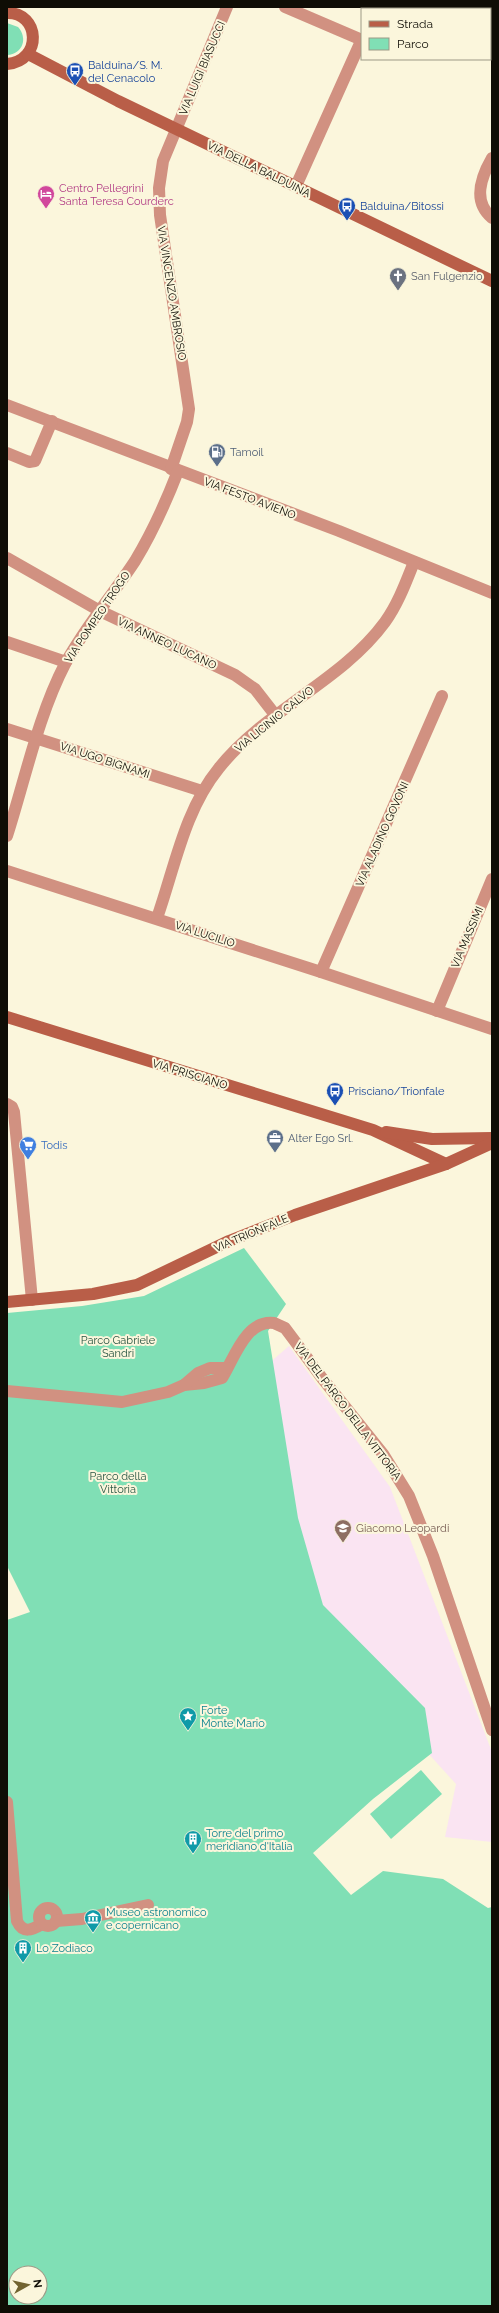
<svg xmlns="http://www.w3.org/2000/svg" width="499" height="2313" font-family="Raleway,sans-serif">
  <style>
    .education { fill: #fae4f2 }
    .green { fill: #80dfb5; fill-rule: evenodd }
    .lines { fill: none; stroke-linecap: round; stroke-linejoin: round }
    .street { stroke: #d19181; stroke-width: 12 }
    .secondary { stroke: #b95e48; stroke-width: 12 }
    .labels { text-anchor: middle; stroke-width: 4; stroke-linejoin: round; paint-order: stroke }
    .transit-label { font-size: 11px; fill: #164399; stroke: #fbf6dc; text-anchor: start }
    .street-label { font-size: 11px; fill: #0f0d05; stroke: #fbf6dc }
    .hotel-label { font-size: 11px; fill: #b23c85; stroke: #fbf6dc; text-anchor: start }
    .worship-label { font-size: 11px; fill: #5b616d; stroke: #fbf6dc; text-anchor: start }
    .service-label { font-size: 11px; fill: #4e5e75; stroke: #fbf6dc; text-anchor: start }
    .shop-label { font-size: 11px; fill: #366cbe; stroke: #fbf6dc; text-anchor: start }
    .park-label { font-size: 11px; fill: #285542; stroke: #fbf6dc }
    .education-label { font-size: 11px; fill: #785e54; stroke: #fbf6dc; text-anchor: start }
    .culture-label { font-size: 11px; fill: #0d838f; stroke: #fbf6dc; text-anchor: start }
  </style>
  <rect width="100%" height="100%" fill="#fbf6dc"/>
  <path class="education" d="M 289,1346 L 390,1487 L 492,1752 L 492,1842 L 445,1837 L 456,1784 L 288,1599 L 259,1372 Z"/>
  <g class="green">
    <path d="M 7,23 L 18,27 C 28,38 23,54 7,55 Z"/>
    <path d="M 244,1248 L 286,1304 L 268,1331 L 298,1518 L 323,1605 L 425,1708 L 432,1753 L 373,1799 L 313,1853 L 351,1895 L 383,1871 L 443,1879 L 488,1908 L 492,1907 L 492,2306 L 7,2306 L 7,1620 L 30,1612 L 7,1566 L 7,1313 L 82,1306 L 144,1296 ZM 16,2273 L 40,2273 L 40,2297 L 16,2297 Z"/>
    <path d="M 421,1770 L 442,1794 L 391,1839 L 370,1814 Z"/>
  </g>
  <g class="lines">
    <g class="street">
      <path d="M 285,7 L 362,40"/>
      <path d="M 375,9 L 376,7"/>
      <path d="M 492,158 C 481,177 472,201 492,218"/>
      <path d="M 296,186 L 362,39"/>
      <path d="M 7,405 L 339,531 L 492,593"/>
      <path d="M 7,453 L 29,462 L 35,461 L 52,421"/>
      <path d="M 171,469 L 187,422 L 189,409 L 160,215 L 159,188 L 163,161 L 227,7"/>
      <path d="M 7,558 L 100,611 L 235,675 L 255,689 L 276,716"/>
      <path d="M 7,642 L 66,662"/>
      <path d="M 7,729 L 202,791"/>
      <path d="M 7,836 C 25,780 38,716 65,664 C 85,627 112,596 135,561 C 152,533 166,502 178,471"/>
      <path d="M 7,871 L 321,972 L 492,1029"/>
      <path d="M 157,918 C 175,867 184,811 219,768 C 265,710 341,682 385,622 C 398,604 406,582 414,562"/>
      <path d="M 321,972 L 442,696"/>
      <path d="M 437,1011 L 492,879"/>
      <path d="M 7,1104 L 12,1107 L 14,1112 L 32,1300"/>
      <path d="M 184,1385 L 204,1383 L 222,1378 C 234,1359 246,1319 274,1323 L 285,1328 L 294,1340 L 322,1378 L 383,1454 L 409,1496 L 433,1556 L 492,1730"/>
      <path d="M 7,1391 L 122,1402 L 168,1392 L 184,1385 L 198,1373 L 210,1368 L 227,1368"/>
      <path d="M 7,1802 L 17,1921 C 23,1934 32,1930 42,1924"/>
      <circle cx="48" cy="1917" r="9"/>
      <path d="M 56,1921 L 82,1919 L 148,1905"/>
    </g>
    <g class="secondary">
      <path d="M 7,13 C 40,12 43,61 7,64"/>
      <path d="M 28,54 L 118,101 L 492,281"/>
      <path d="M 7,1017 L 373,1130 L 446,1164"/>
      <path d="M 386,1132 L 432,1139 L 492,1138"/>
      <path d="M 7,1302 L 93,1294 L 137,1285 L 229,1241 L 295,1215 L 446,1164 L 492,1143"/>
    </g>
  </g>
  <defs>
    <g id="bus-pin" transform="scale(0.9)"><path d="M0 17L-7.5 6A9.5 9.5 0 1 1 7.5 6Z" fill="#1a4fb4" stroke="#fbf6dc"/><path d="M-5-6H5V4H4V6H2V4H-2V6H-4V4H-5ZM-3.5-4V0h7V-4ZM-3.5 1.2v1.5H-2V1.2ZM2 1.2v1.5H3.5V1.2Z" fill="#fff"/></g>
    <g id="hotel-pin" transform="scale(0.9)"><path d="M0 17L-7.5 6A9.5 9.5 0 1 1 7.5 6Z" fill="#d1479c" stroke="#fbf6dc"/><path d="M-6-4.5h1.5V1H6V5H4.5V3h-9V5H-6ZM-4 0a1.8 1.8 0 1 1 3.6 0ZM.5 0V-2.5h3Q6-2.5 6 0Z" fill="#fff"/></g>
    <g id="church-pin" transform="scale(0.9)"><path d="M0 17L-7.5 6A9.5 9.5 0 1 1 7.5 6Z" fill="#6b7280" stroke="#fbf6dc"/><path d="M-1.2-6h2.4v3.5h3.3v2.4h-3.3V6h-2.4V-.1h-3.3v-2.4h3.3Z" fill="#fff"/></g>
    <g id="fuel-pin" transform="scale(0.9)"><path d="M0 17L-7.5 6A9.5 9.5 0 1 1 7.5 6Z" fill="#5c6f8a" stroke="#fbf6dc"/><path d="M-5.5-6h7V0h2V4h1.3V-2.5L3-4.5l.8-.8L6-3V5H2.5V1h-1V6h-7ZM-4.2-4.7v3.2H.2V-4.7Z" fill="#fff"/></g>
    <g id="office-pin" transform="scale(0.9)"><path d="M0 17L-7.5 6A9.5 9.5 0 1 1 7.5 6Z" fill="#5c6f8a" stroke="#fbf6dc"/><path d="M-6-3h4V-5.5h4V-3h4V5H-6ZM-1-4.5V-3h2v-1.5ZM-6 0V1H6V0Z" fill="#fff"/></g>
    <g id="supermarket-pin" transform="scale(0.9)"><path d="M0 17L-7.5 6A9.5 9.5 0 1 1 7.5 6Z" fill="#3f7fe0" stroke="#fbf6dc"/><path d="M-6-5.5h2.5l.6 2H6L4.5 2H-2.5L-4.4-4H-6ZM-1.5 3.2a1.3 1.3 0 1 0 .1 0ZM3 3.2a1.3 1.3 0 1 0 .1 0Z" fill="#fff"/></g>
    <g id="school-pin" transform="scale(0.9)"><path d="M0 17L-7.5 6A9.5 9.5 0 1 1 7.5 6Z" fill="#8d6e63" stroke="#fbf6dc"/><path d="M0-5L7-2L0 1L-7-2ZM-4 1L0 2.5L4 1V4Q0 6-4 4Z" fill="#fff"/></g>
    <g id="sight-pin" transform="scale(0.9)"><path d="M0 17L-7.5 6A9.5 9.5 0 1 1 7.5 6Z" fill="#0f9aa8" stroke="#fbf6dc"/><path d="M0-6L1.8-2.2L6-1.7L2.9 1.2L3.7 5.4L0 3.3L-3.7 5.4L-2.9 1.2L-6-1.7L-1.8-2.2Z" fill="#fff"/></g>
    <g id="building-pin" transform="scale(0.9)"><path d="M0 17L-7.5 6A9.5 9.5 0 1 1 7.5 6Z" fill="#0f9aa8" stroke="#fbf6dc"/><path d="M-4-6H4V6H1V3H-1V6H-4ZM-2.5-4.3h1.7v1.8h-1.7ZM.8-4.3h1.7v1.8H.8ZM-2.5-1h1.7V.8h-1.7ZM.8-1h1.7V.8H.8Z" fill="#fff"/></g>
    <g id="museum-pin" transform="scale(0.9)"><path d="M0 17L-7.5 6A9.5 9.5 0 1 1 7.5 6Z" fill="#0f9aa8" stroke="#fbf6dc"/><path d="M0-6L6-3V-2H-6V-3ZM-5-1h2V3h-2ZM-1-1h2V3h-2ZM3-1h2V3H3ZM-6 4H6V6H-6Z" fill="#fff"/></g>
  </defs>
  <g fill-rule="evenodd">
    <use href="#bus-pin" x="75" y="71"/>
    <use href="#hotel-pin" x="46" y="194"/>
    <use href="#bus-pin" x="347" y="206"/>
    <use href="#church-pin" x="398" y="276"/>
    <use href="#fuel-pin" x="217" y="452"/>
    <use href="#bus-pin" x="335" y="1091"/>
    <use href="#office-pin" x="275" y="1138"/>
    <use href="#supermarket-pin" x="28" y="1145"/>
    <use href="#school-pin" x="343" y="1528"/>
    <use href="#sight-pin" x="188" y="1716"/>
    <use href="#building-pin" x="193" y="1839"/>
    <use href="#museum-pin" x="93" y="1918"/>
    <use href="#building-pin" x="23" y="1948"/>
  </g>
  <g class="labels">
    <g class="transit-label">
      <text x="88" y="69">Balduina/S. M.<tspan x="88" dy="13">del Cenacolo</tspan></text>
      <text x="360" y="210">Balduina/Bitossi</text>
      <text x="348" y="1095">Prisciano/Trionfale</text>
    </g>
    <g class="street-label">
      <text transform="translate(202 68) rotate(-67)" y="4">VIA LUIGI BIASUCCI</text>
      <text transform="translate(259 169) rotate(26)" y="4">VIA DELLA BALDUINA</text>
      <text transform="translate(172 293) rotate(81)" y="4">VIA VINCENZO AMBROSIO</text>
      <text transform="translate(250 498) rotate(21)" y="4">VIA FESTO AVIENO</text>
      <text transform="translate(97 617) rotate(-56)" y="4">VIA POMPEO TROGO</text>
      <text transform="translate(167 643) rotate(25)" y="4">VIA ANNEO LUCANO</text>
      <text transform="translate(274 719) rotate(-39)" y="4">VIA LICINIO CALVO</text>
      <text transform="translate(105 760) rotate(18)" y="4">VIA UGO BIGNAMI</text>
      <text transform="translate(382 834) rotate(-66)" y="4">VIA ALADINO GOVONI</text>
      <text transform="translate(205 934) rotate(18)" y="4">VIA LUCILIO</text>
      <text transform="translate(467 937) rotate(-67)" y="4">VIA MASSIMI</text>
      <text transform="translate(190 1074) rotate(17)" y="4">VIA PRISCIANO</text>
      <text transform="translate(251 1233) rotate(-23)" y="4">VIA TRIONFALE</text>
      <text transform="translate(348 1411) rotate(53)" y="4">VIA DEL PARCO DELLA VITTORIA</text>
    </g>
    <g class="hotel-label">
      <text x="59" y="192">Centro Pellegrini<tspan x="59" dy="13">Santa Teresa Courderc</tspan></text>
    </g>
    <g class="worship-label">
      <text x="411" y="280">San Fulgenzio</text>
    </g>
    <g class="service-label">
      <text x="230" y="456">Tamoil</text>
      <text x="288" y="1142">Alter Ego Srl.</text>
    </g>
    <g class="shop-label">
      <text x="41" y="1149">Todis</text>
    </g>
    <g class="park-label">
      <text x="118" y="1344">Parco Gabriele<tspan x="118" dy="13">Sandri</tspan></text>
      <text x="118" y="1480">Parco della<tspan x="118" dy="13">Vittoria</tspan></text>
    </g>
    <g class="education-label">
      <text x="356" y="1532">Giacomo Leopardi</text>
    </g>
    <g class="culture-label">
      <text x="201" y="1714">Forte<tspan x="201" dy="13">Monte Mario</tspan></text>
      <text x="206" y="1837">Torre del primo<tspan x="206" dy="13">meridiano d'Italia</tspan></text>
      <text x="106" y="1916">Museo astronomico<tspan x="106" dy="13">e copernicano</tspan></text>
      <text x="36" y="1952">Lo Zodiaco</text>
    </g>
  </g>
  <rect width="499" height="2313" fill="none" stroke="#0f0d05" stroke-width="16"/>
  <rect x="361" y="8" width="130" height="52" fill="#fbf6dc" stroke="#9d9986"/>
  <rect x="369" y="21" width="20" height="6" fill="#b95e48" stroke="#9d9986"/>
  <text x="397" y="28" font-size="12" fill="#0f0d05">Strada</text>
  <rect x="369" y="38" width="20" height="12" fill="#80dfb5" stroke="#9d9986"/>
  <text x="397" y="48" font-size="12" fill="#0f0d05">Parco</text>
  <g transform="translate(28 2285) rotate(82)"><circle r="19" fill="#fbf6dc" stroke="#9d9986"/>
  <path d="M0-3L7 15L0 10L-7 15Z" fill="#726431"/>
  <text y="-6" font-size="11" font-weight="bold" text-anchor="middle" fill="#0f0d05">N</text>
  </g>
</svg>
